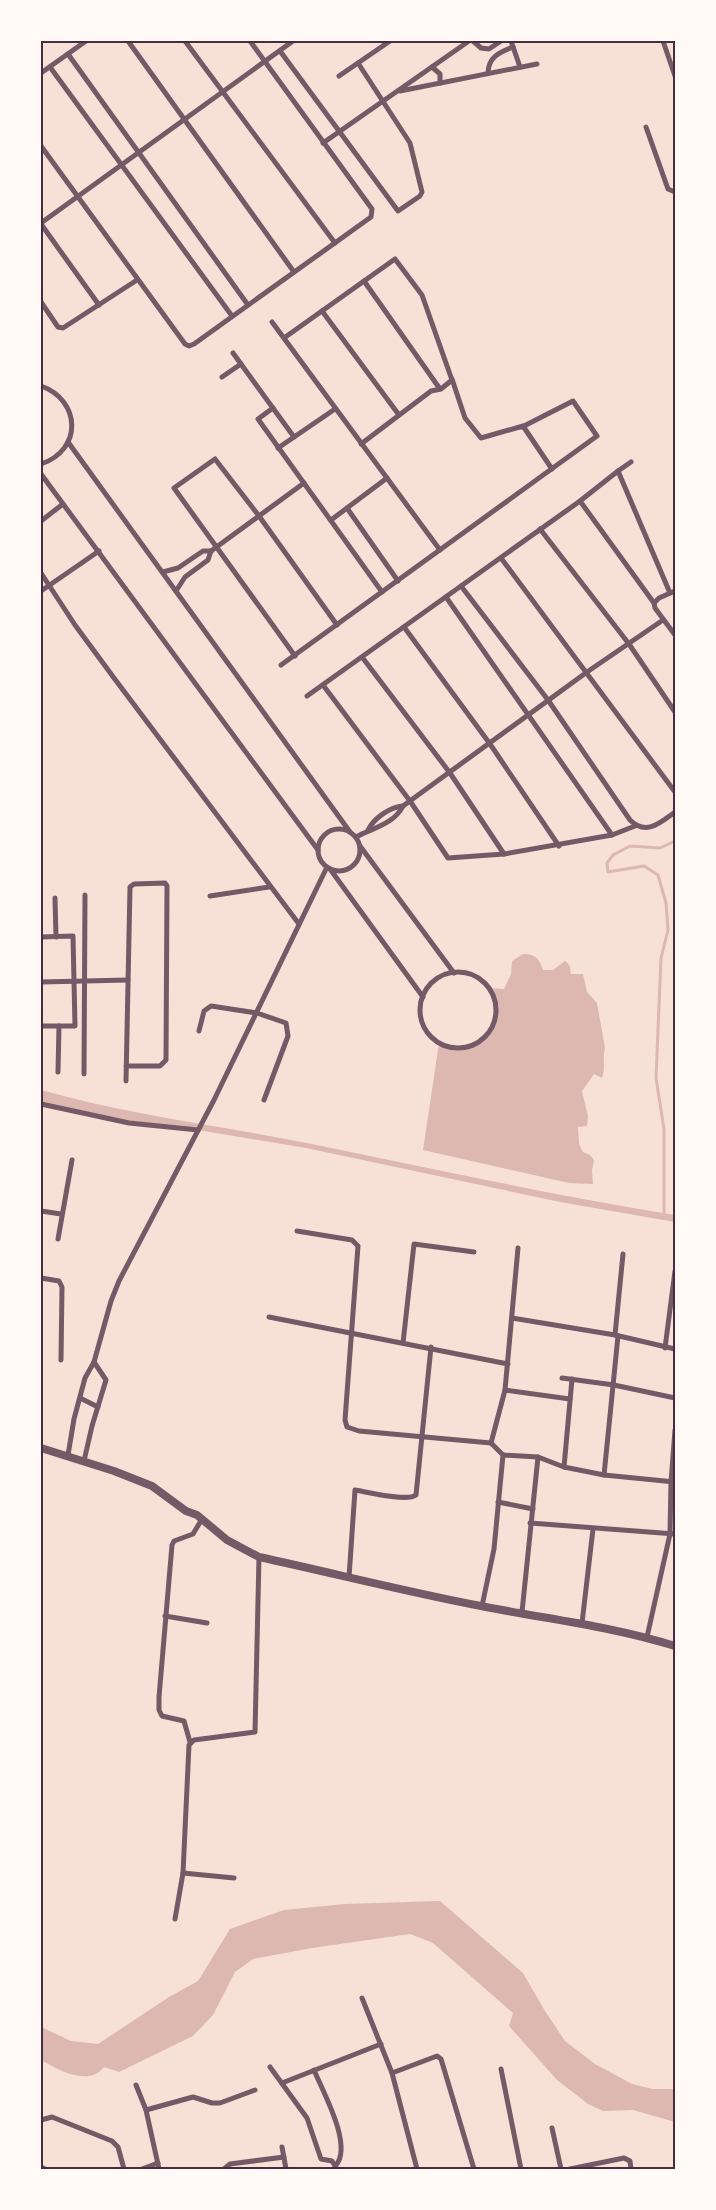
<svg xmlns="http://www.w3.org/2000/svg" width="716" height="2210" font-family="Roboto,sans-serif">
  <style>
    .water { fill: #dcb8b0 }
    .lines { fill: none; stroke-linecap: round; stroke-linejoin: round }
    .stream { stroke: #dcb8b0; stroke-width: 3 }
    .minor { stroke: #755966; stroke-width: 5 }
    .tertiary { stroke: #755966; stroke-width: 8 }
    .neatline { fill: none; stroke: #4a2c40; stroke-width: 2 }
  </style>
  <rect width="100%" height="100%" fill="#f7e1d7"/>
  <g class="water">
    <path d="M 523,954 C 535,954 539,958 543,970 L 553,970 L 565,961 C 571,965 570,968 571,974 L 583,974 L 587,992 L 597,1003 L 605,1048 C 602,1059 606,1067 602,1078 L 594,1074 L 582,1091 L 588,1116 L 587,1126 L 578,1127 L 579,1144 L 583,1152 L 590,1155 L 594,1160 L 592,1170 L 593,1184 L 569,1183 L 423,1150 L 439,1043 C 477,1061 510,1024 488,988 L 504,989 L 511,974 L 512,961 Z"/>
    <path d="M 41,1090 C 130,1115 222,1126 312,1144 C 432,1169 553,1195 675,1215 L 675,1222 L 560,1202 L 306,1148 L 198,1130 L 129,1123 L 41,1104 Z"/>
    <path d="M 440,1901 L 523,1973 L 545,2011 L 565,2041 L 595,2064 L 632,2084 L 653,2089 L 675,2089 L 675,2122 L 633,2110 L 603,2111 L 588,2104 L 557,2080 L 509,2026 L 513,2013 L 433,1943 L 410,1934 L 312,1948 L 253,1959 L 235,1972 L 213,2015 L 193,2036 L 119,2072 L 104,2067 C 89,2087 58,2070 41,2060 L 41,2027 L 71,2041 L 98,2044 L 169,1997 L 198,1981 L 230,1929 L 284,1910 L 345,1904 Z"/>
  </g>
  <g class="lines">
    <path class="stream" d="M 664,1216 L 664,1129 L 656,1078 L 661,958 L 668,930 L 666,903 L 658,875 L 644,866 L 608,872 L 607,863 L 613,855 L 630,846 L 660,848 L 675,841"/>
    <g class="minor">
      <path d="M 128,41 L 294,272"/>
      <path d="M 185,41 L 335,243"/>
      <path d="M 473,41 L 481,48 L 489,49 L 501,41"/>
      <path d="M 511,41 L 520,67"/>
      <path d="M 663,41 L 675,76"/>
      <path d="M 280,51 L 398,211 L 420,196 L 422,192 L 410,143 L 358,63"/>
      <path d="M 68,54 L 248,305"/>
      <path d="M 50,67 L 232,316"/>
      <path d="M 432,67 L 440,74 L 440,83"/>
      <path d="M 41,73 L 86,41"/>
      <path d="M 488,73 C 488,57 500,52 513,47"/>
      <path d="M 339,76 L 390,41"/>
      <path d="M 400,91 L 537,64"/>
      <path d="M 646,127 L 668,189 L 675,192"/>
      <path d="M 323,143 L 469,41"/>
      <path d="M 41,146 L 185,344 L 189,346 L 194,344 L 371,217 L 372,209 L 250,41"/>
      <path d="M 41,223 L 293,41"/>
      <path d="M 41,224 L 99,305"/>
      <path d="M 364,281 L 440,389"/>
      <path d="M 41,302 L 58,327 L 63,328 L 137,280"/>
      <path d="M 322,311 L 399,415"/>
      <path d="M 272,322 L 440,550"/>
      <path d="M 284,338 L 395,259 L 422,295 L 452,380 L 441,389 L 431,391 L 361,444"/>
      <path d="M 233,353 L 294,437"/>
      <path d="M 222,377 L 241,364"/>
      <path d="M 452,379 L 465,418 L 481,438 L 523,426 L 552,469"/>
      <path d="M 41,386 C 81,400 83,450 41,464"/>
      <path d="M 273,408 L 258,419 L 382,592"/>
      <path d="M 68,442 L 350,832"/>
      <path d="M 278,448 L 335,409"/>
      <path d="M 618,471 L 631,462"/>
      <path d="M 41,474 L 318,850"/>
      <path d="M 347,508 L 398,581"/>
      <path d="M 331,520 L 387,478"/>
      <path d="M 41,521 L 63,504"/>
      <path d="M 540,529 L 629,644 L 675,712"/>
      <path d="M 211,551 L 304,483"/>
      <path d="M 501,558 L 675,792"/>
      <path d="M 163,572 L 178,568 L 203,551 L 211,551"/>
      <path d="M 41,573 L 75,625 L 114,678 L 299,924"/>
      <path d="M 461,586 L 548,700 L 630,820 C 646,836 660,823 675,812"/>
      <path d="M 41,591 L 99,551"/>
      <path d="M 176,591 L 185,577 L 208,560 L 211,551"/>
      <path d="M 675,591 L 659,598 L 654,603 L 655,608 L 675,635"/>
      <path d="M 654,603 L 580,501 L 618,471 L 670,593"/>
      <path d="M 404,627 L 490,744 L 559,846"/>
      <path d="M 295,656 L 174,488 L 215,459 L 259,516 L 337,625"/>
      <path d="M 362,657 L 450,773 L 504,854"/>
      <path d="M 281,665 L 597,436 L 573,401 L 522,427"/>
      <path d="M 323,685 L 410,801 L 448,858 L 504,854 L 612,835 L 446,597"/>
      <path d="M 307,696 L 580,501"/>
      <circle cx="339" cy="850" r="21"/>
      <path d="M 368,830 C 374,818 390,807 403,806"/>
      <path d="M 612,835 L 635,826"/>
      <path d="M 356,837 C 373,828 394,824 403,806 L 587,672 L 663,620"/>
      <path d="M 360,846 L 454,973"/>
      <path d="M 330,869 L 423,997"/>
      <path d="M 210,896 L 269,887"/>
      <path d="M 55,898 L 56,937"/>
      <path d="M 41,937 L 73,936 L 75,1026 L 41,1026"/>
      <circle cx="458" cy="1010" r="38"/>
      <path d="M 41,982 L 128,980"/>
      <path d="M 199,1031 L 204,1011 L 211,1006 L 257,1013 L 286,1023 L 288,1036 L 264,1100"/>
      <path d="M 58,1072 L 59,1026"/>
      <path d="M 84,1074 L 85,895"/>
      <path d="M 126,1081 L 130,887 L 134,884 L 165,883 L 167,886 L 166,1060 L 160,1066 L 126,1066"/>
      <path d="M 41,1104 L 129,1123 L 198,1130"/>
      <path d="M 41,1211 L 61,1214"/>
      <path d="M 297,1231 L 352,1240 L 358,1246 L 345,1420 L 347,1427 L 359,1431 L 491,1443"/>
      <path d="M 58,1239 L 72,1160"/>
      <path d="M 41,1278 L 59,1281 L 62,1287 L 61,1360"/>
      <path d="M 269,1317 L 508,1364"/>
      <path d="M 512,1318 L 615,1335 L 675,1349"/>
      <path d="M 615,1335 L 623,1254"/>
      <path d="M 403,1343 L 414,1244 L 474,1252"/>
      <path d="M 665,1348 L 675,1271"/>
      <path d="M 562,1378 L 614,1385 L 675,1398"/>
      <path d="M 505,1390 L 570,1399"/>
      <path d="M 80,1398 L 98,1407"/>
      <path d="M 68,1455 L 74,1419 L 85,1378 L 94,1362 L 111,1301 L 119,1281 L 214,1100 L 327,867"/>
      <path d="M 503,1455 L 538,1457 L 564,1467 L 604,1475 L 675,1482"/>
      <path d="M 84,1461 L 92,1426 L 106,1380 L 94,1362"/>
      <path d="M 564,1467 L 572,1379"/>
      <path d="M 604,1475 L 618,1336"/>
      <path d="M 498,1502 L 533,1509"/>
      <path d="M 530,1523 L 675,1534"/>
      <path d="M 349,1577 L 355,1490 C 367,1492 407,1502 416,1495 L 431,1347"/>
      <path d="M 482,1606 L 494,1549 L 503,1455 L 491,1443 L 505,1390 L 518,1248"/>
      <path d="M 522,1612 L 538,1457"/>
      <path d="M 165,1616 L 207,1623"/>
      <path d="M 582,1623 L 593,1529"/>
      <path d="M 647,1637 L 670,1534 L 671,1482 L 675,1430"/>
      <path d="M 190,1742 L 184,1721 L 162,1716 L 159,1710 L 159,1697 L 172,1545 L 174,1541 L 193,1534 L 202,1519"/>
      <path d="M 183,1873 L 234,1878"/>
      <path d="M 175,1919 L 183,1873 L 189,1745 L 194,1740 L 255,1732 L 259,1557"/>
      <path d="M 362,1998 L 392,2073 L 417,2169"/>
      <path d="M 270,2067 L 307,2118 L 321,2159 L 332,2161 L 337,2169"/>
      <path d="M 501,2069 L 521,2169"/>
      <path d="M 314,2070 C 323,2092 353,2145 336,2165"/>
      <path d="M 392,2073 L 437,2056 L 441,2059 L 474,2169"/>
      <path d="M 282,2083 L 381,2044"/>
      <path d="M 136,2085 L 146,2110 L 159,2169"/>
      <path d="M 146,2110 L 193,2097 L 212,2103 L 220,2103 L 255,2090"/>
      <path d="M 41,2120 L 52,2117 L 112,2141 L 118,2147 L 124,2169"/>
      <path d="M 552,2128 L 561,2169"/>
      <path d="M 282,2147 L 286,2169"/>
      <path d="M 41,2167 L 45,2169"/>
      <path d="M 142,2169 L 158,2163"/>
      <path d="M 224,2169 L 230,2164 L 284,2157"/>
      <path d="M 570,2169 L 624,2158 L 630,2161 L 631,2169"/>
    </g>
    <path class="tertiary" d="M 41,1448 L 114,1471 L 152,1486 L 186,1511 L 197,1515 L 227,1540 L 259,1557 C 333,1573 407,1592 481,1606 C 546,1619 611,1626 675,1646"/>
  </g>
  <rect width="716" height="2210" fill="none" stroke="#fffaf5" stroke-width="85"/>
  <rect x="42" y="42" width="632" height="2126" class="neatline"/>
</svg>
